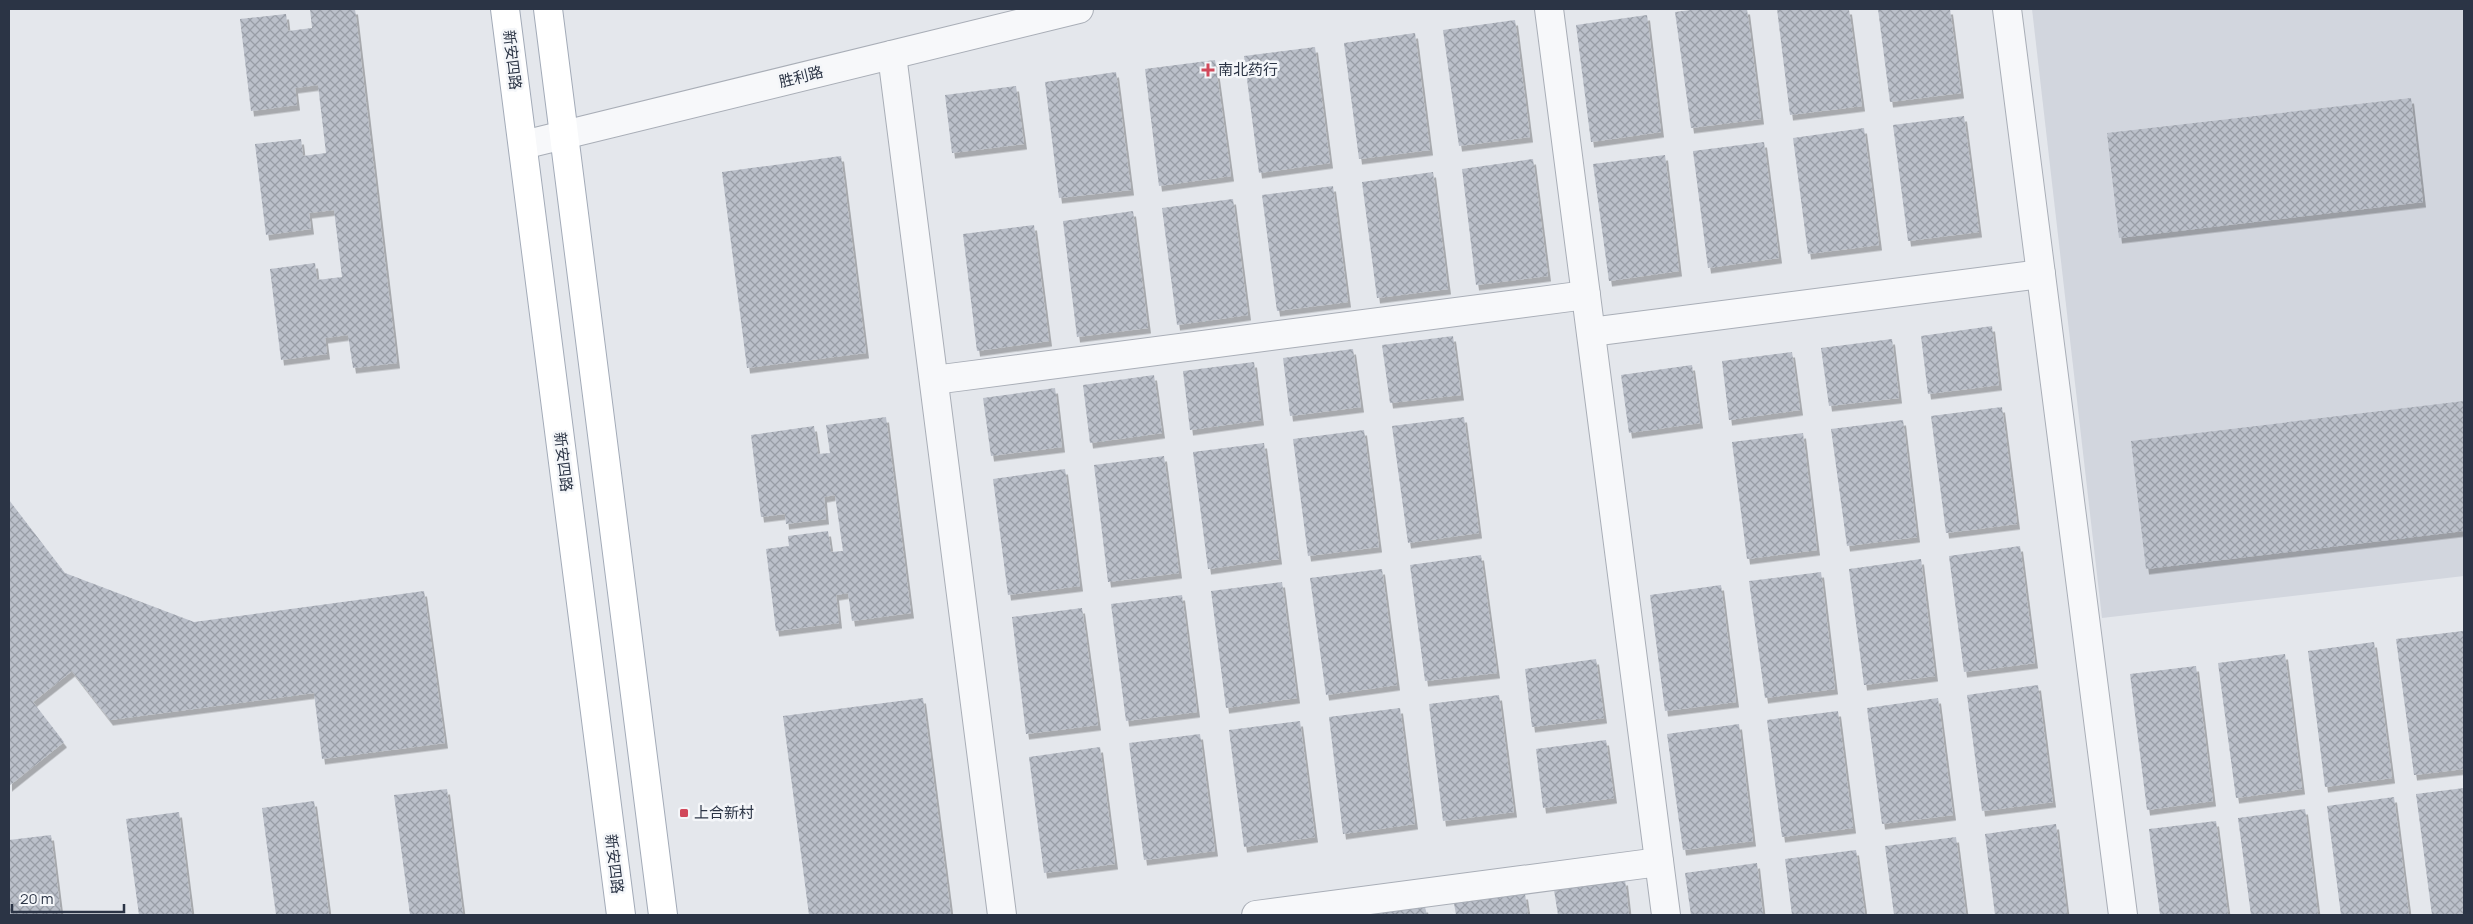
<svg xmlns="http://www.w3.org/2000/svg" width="2473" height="924" font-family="Manrope,'Noto Sans SC',sans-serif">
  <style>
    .built { fill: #d2d6de }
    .building { fill: url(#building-cross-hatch); filter: url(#shadow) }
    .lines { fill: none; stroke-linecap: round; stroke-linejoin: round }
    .minor-casing { stroke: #a9aeb7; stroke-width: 30 }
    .primary-casing { stroke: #a3abb8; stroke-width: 30 }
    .minor { stroke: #f7f8fa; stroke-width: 28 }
    .primary { stroke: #fff; stroke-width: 28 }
    .poi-dot { fill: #d1495b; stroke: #f4f6f9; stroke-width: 2 }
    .labels { text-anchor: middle; stroke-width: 5; stroke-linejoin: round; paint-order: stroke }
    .street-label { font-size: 15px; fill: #2b3445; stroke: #f4f6f9 }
    .poi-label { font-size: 15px; fill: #2b3445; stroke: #f4f6f9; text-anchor: start }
  </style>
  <defs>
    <pattern id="building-cross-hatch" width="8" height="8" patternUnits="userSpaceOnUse" patternTransform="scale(1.25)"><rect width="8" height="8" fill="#bbc0ca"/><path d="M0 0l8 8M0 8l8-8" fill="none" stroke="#989da6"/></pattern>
    <filter id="shadow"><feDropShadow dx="3" dy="5.5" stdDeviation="0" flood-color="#0004"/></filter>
  </defs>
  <rect width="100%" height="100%" fill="#e4e7ec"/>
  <path class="built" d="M 2032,9 L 2464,9 L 2464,576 L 2102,618 Z"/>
  <g class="building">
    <path d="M 310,9 L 355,9 L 397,363 L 353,368 L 348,335 L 325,338 L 327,354 L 281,360 L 270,269 L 315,263 L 317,280 L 342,277 L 334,210 L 309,213 L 311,229 L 266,235 L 255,144 L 301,139 L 303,156 L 326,153 L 318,85 L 295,88 L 297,105 L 251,111 L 240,19 L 286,14 L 288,31 L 312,28 Z"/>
    <path d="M 1699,9 L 1747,9 L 1761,119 L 1691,128 L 1675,12 Z"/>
    <path d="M 1777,9 L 1849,9 L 1862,106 L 1790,115 Z"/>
    <path d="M 1878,9 L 1950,9 L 1961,93 L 1890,102 Z"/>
    <path d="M 1647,15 L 1661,132 L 1591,142 L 1576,25 Z"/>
    <path d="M 1515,20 L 1530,137 L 1459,146 L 1443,30 Z"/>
    <path d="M 1415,33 L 1430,150 L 1359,159 L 1344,43 Z"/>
    <path d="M 1315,47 L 1330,163 L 1259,173 L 1244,56 Z"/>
    <path d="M 1215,60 L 1231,176 L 1159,186 L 1145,69 Z"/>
    <path d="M 1116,72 L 1131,190 L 1059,198 L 1045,82 Z"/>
    <path d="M 1016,86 L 1024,144 L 952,153 L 945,95 Z"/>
    <path d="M 2411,98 L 2423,202 L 2119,238 L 2107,133 Z"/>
    <path d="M 1964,116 L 1979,232 L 1908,241 L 1893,125 Z"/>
    <path d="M 1864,128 L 1879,245 L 1808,254 L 1793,138 Z"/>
    <path d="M 1764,142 L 1779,258 L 1708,268 L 1693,151 Z"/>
    <path d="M 1665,155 L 1679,271 L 1609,281 L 1593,164 Z"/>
    <path d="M 841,156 L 866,353 L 747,368 L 722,172 Z"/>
    <path d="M 1533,159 L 1548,276 L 1476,285 L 1462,169 Z"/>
    <path d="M 1433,172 L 1448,289 L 1377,298 L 1362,182 Z"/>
    <path d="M 1333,186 L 1348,302 L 1277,311 L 1262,195 Z"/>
    <path d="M 1233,199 L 1248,315 L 1177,325 L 1162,208 Z"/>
    <path d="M 1133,211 L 1148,328 L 1077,337 L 1063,221 Z"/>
    <path d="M 1034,225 L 1049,341 L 977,351 L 963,234 Z"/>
    <path d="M 1992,326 L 1999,385 L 1928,394 L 1921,336 Z"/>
    <path d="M 1453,336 L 1461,395 L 1390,403 L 1382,345 Z"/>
    <path d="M 1892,339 L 1899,398 L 1829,406 L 1821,348 Z"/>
    <path d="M 1353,349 L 1361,407 L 1290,416 L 1283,358 Z"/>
    <path d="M 1792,352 L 1800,410 L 1729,420 L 1722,361 Z"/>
    <path d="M 1254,362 L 1261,420 L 1190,430 L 1183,371 Z"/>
    <path d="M 1692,365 L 1700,423 L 1629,433 L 1621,375 Z"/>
    <path d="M 1154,375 L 1162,433 L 1090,443 L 1083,385 Z"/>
    <path d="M 1055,388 L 1062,447 L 991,456 L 983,398 Z"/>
    <path d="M 2464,401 L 2464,531 L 2146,569 L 2131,441 Z"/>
    <path d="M 2002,407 L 2017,524 L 1946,533 L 1931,416 Z"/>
    <path d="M 886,417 L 911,613 L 852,621 L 848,593 L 836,595 L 839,623 L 776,631 L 766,549 L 789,546 L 788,536 L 828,531 L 831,552 L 843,551 L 835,495 L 824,497 L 826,519 L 786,524 L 785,514 L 761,517 L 751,435 L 814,426 L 818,454 L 830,453 L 826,425 Z"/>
    <path d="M 1464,417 L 1479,533 L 1408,543 L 1392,426 Z"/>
    <path d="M 1903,420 L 1917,537 L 1847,546 L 1831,429 Z"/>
    <path d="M 1364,430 L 1379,547 L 1308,556 L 1293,439 Z"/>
    <path d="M 1803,433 L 1817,550 L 1747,559 L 1732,442 Z"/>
    <path d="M 1264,443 L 1279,559 L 1208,569 L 1193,452 Z"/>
    <path d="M 1164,456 L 1179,573 L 1108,582 L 1094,465 Z"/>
    <path d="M 1065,469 L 1080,586 L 1008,595 L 993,479 Z"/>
    <path d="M 9,500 L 65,573 L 194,622 L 424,591 L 445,743 L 322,759 L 314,693 L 110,720 L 72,671 L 33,702 L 64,742 L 9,786 Z"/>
    <path d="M 2020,546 L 2035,663 L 1964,672 L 1949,556 Z"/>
    <path d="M 1481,555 L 1497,673 L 1425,681 L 1410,565 Z"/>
    <path d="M 1921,559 L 1935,676 L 1864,685 L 1849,569 Z"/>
    <path d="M 1382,569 L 1397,685 L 1326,695 L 1310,578 Z"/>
    <path d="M 1821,572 L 1835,689 L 1765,698 L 1749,581 Z"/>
    <path d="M 1282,582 L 1297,698 L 1226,708 L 1211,591 Z"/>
    <path d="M 1721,585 L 1736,702 L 1665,711 L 1650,595 Z"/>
    <path d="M 1182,595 L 1197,712 L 1126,721 L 1111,604 Z"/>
    <path d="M 1082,608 L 1098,725 L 1026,734 L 1012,617 Z"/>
    <path d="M 2463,631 L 2464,769 L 2414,775 L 2396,639 Z"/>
    <path d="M 2374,642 L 2392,778 L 2325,787 L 2308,651 Z"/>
    <path d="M 2285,654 L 2302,789 L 2236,798 L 2218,663 Z"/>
    <path d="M 1596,659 L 1604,718 L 1532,727 L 1525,669 Z"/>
    <path d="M 2196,666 L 2213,801 L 2147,810 L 2130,674 Z"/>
    <path d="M 2038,685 L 2053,802 L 1982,811 L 1967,695 Z"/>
    <path d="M 1499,695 L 1514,812 L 1443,821 L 1429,704 Z"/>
    <path d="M 923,698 L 951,915 L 809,915 L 783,716 Z"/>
    <path d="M 1938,698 L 1953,815 L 1882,824 L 1867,708 Z"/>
    <path d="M 1400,708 L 1415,824 L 1343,834 L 1329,717 Z"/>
    <path d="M 1838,711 L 1853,828 L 1782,837 L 1767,720 Z"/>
    <path d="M 1300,721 L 1315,837 L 1244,847 L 1229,730 Z"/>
    <path d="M 1739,724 L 1753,841 L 1683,850 L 1667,734 Z"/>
    <path d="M 1200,734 L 1215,851 L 1144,860 L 1129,743 Z"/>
    <path d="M 1606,740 L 1614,798 L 1543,808 L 1536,749 Z"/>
    <path d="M 1100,747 L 1115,864 L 1044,873 L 1029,757 Z"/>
    <path d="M 2464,788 L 2464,915 L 2432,915 L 2416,794 Z"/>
    <path d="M 447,789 L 463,915 L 410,915 L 394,795 Z"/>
    <path d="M 2394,797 L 2409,915 L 2341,915 L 2327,806 Z"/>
    <path d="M 314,801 L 329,915 L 276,915 L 262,808 Z"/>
    <path d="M 2305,809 L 2318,915 L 2251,915 L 2238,818 Z"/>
    <path d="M 179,812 L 192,915 L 139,915 L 126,819 Z"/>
    <path d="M 2216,821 L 2228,915 L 2160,915 L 2149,829 Z"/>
    <path d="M 2056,824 L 2067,915 L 1995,915 L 1985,834 Z"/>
    <path d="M 51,835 L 61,915 L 9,915 L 9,840 Z"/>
    <path d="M 1956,837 L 1966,915 L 1894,915 L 1885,846 Z"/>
    <path d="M 1856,850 L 1865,915 L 1792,915 L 1785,859 Z"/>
    <path d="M 1757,863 L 1763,915 L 1691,915 L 1685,873 Z"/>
    <path d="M 1625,880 L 1629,915 L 1558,915 L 1554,890 Z"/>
    <path d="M 1525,894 L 1528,915 L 1456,915 L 1454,903 Z"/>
    <path d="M 1425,907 L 1427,915 L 1368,915 L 1367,914 Z"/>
  </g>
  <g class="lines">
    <g class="minor-casing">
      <g id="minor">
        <path d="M 1549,9 L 1666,915"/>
        <path d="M 2007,9 L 2123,915"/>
        <path d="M 892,55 L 1002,915"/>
        <path d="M 523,145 L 1079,9"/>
        <path d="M 1591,332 L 2041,274"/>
        <path d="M 934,380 L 1586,295"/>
        <path d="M 1256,915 L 1659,862"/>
      </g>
    </g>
    <g class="primary-casing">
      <g id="primary">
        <path d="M 505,9 L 621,915"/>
        <path d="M 548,9 L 663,915"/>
      </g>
    </g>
    <use href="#minor" class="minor"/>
    <use href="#primary" class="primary"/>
  </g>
  <g class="poi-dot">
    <path d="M1205.5 62.5h5v5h5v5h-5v5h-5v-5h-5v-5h5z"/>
    <rect x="679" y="808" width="10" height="10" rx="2.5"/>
  </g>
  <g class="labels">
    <g class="street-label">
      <text transform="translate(512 60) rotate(83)" y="5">新安四路</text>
      <text transform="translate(801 77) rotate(-14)" y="5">胜利路</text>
      <text transform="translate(563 462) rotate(83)" y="5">新安四路</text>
      <text transform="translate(614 864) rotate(83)" y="5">新安四路</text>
    </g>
    <g class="poi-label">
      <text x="1218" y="75">南北药行</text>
      <text x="694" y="818">上合新村</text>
    </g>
  </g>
  <rect width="2473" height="924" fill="none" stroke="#2b3445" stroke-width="20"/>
  <path d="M12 904v8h112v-8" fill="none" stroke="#2b3445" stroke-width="2.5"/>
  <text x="20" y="904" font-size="15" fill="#2b3445" stroke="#f4f6f9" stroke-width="4" paint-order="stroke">20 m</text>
</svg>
